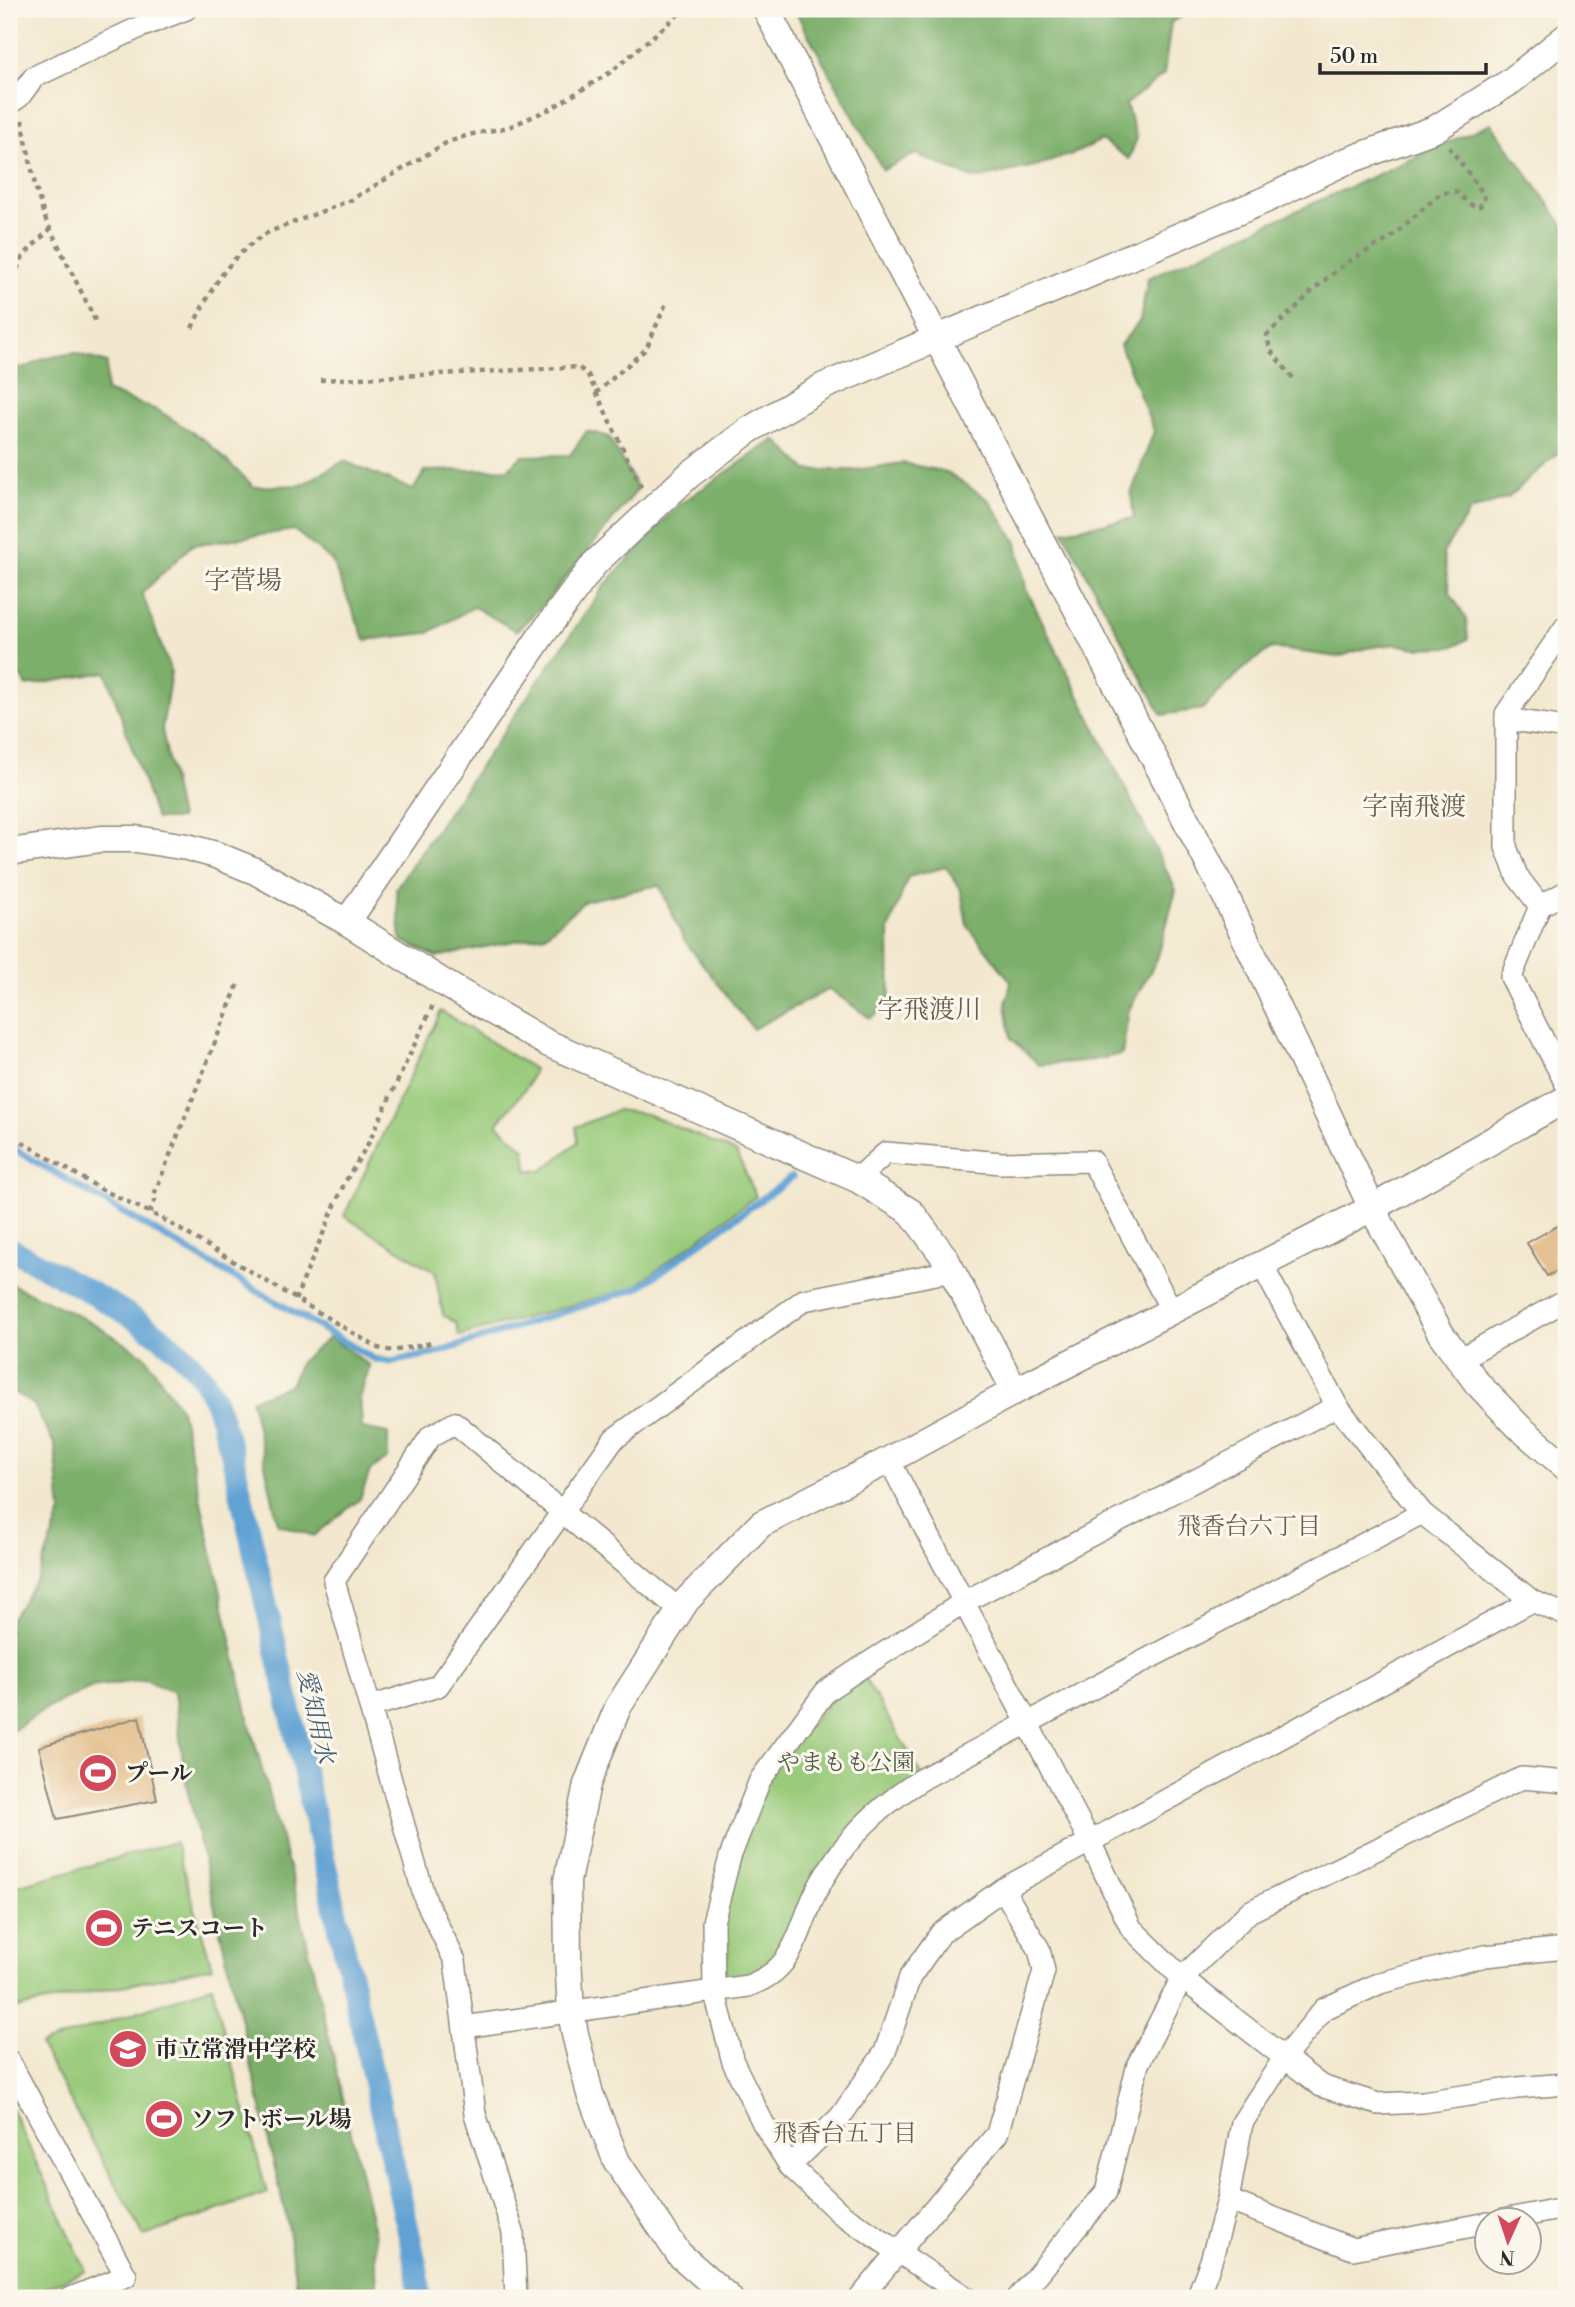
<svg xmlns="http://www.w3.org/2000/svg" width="1575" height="2307" font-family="'Libre Bodoni','Noto Serif JP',serif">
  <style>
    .green { fill: #9acb7b; stroke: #627b53; stroke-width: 2 }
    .forest { fill: #7baf6b; stroke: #536d4b; stroke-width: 2 }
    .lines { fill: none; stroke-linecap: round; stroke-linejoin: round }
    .stream { stroke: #60a2d4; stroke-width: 7 }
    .canal { stroke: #60a2d4; stroke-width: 23 }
    .building { fill: #e3bc89 }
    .minor-casing { stroke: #8f8a7d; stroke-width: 24 }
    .tertiary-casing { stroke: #8f8a7d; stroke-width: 29 }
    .path { stroke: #8f8a7d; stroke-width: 4.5; stroke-dasharray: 5 5; stroke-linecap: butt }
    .minor { stroke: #fff; stroke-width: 21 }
    .tertiary { stroke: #fff; stroke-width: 26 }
    .labels { text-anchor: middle; stroke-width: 6; stroke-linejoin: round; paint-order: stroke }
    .park-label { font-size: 23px; fill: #4c5b43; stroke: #fbf7ec }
    .poi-label { font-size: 23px; font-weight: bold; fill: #2b2b2b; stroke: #fbf7ec; text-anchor: start }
    .neighbourhood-label { font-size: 24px; fill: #6b5e4c; stroke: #fbf7ec }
    .water-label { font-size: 24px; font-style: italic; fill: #405b6f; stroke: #fbf7ec }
    .quarter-label { font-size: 26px; fill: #6b5e4c; stroke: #fbf7ec }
  </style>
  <rect width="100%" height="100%" fill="#fbf7ec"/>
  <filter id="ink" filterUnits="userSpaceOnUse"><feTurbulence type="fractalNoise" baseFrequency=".0143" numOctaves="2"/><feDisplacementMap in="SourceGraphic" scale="14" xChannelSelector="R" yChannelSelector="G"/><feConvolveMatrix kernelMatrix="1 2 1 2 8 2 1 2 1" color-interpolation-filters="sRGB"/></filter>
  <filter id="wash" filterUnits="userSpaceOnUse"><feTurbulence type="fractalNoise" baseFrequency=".00686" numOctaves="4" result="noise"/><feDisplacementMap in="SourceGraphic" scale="28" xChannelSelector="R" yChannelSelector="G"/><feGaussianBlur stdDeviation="1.57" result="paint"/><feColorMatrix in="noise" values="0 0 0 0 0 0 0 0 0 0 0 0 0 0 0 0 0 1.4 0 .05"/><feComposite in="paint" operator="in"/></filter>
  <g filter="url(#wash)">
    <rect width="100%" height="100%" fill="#f3e8cf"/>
    <g class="green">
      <path d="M 441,1011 L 534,1069 L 528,1085 L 497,1124 L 525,1149 L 527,1170 L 542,1171 L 578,1142 L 576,1127 L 618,1110 L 647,1114 L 736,1152 L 756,1196 L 633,1288 L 459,1336 L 456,1323 L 443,1315 L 435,1272 L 344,1216 Z"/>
      <path d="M 859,1669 L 924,1778 L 872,1816 L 782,1965 L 714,1990 L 713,1922 L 760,1780 Z"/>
      <path d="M 175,1842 L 212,1967 L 18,2008 L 9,1985 L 9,1888 Z"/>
      <path d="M 212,1986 L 267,2193 L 144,2236 L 40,2045 Z"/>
      <path d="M 9,2103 L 86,2271 L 19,2298 L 9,2298 Z"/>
    </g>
    <g class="forest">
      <path d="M 794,9 L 1196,9 L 1171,22 L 1164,74 L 1126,104 L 1137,138 L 1129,159 L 1101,140 L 1078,152 L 1039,165 L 975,179 L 915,154 L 883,170 Z"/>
      <path d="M 1491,123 L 1566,229 L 1566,446 L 1508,498 L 1470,511 L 1443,553 L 1450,593 L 1466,618 L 1468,639 L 1452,647 L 1416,648 L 1395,644 L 1366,648 L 1338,657 L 1271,648 L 1242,670 L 1202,709 L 1162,715 L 1063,531 L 1134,518 L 1131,494 L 1154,431 L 1120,345 L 1140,321 L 1148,278 Z"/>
      <path d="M 74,353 L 107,363 L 106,391 L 159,411 L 206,441 L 254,487 L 301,485 L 344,461 L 413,490 L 425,471 L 508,469 L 522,456 L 570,455 L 587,431 L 609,437 L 638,489 L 544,604 L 516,631 L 474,607 L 428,633 L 365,640 L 332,561 L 294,530 L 192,545 L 142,593 L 171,672 L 162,729 L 180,819 L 156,819 L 106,672 L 27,686 L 9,662 L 9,366 L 26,368 L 42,359 Z"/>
      <path d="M 775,439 L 807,470 L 856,470 L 902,463 L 947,472 L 989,500 L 1017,543 L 1026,589 L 1176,890 L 1157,959 L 1129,1010 L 1122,1054 L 1094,1060 L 1039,1065 L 1011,1038 L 1006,1004 L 1011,982 L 967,925 L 961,891 L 946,867 L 908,877 L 889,929 L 890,1005 L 870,1018 L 829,989 L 753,1029 L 684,940 L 659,885 L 585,901 L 545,935 L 436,957 L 401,940 L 396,888 L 604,586 L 677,506 Z"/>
      <path d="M 9,1283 L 91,1322 L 145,1356 L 181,1410 L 249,1722 L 293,1882 L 375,2236 L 377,2298 L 298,2298 L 286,2216 L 186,1783 L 174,1692 L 145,1680 L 92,1687 L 47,1708 L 9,1733 L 9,1622 L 38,1578 L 61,1512 L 55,1446 L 34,1405 L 9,1389 Z"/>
      <path d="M 330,1337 L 370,1366 L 360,1396 L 362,1428 L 388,1433 L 388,1458 L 370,1471 L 360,1499 L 314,1536 L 278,1524 L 251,1400 L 290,1385 L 300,1362 Z"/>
    </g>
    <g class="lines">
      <path class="stream" d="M 9,1146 L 374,1359 L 391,1362 L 436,1353 L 638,1288 L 792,1177"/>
      <path class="canal" d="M 9,1248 C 62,1278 167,1327 201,1376 C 217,1398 223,1425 231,1450 L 411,2243 L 418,2276 L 420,2298"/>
    </g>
    <g id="blocks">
      <g class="building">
        <path d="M 1566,1221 L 1566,1267 L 1547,1276 L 1527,1243 Z"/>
        <path d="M 139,1717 L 157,1800 L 57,1819 L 39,1747 Z"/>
      </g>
    </g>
  </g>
  <g filter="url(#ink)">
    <use href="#blocks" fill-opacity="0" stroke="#8f8a7d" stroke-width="2"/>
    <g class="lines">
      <g class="minor-casing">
        <g id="minor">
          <path d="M 9,104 L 19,97 L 34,77 L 140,27 L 186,9"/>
          <path d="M 1566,626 L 1506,714 L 1506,847 L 1517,876 L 1540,906 L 1511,977 L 1566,1084"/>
          <path d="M 1506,719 L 1566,728"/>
          <path d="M 1540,906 L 1566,892"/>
          <path d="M 857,1179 L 886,1153 L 1002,1163 L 1092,1161 L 1172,1311"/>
          <path d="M 1262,1265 L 1337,1406 L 1422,1513 L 1532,1601 L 1566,1615"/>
          <path d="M 1460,1359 L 1566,1300"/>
          <path d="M 889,1460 L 1090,1842 L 1131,1928 L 1182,1978 L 1321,2086 L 1378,2104 L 1423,2102 L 1517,2088 L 1566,2084"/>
          <path d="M 370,1707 L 438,1686 L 614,1439 L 804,1300 L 936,1274 L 949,1267"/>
          <path d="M 464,2027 L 748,1986 C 760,1981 771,1976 780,1966 C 798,1947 804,1917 815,1894 C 821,1881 829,1869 837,1857 C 860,1824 890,1799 924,1778 L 1422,1513"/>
          <path d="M 9,2061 L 126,2276 L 71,2298"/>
          <path d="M 790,2166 L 841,2116 L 885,2052 L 910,1977 L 941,1933 L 1003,1889 L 1532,1601"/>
          <path d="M 1228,2200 L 1353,2249 L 1488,2223"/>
          <path d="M 1503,2220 L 1554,2210 L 1566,2212"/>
          <path d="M 516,2298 L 513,2232 L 475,2114 L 455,1961 L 425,1899 L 334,1581 L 431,1436 L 455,1423 L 680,1610"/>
          <path d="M 860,2298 L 997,2134 L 1044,1971 L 1039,1949 L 1003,1889"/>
          <path d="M 967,2298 L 840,2213 L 790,2166 L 763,2123 L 733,2062 L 714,1990 L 713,1922 L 730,1857 L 760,1780 L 826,1691 L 859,1669 L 964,1602 L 1337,1406"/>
          <path d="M 1018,2298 L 1106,2192 L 1138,2064 L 1182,1978 L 1249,1912 L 1522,1778 L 1566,1782"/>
          <path d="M 1197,2298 L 1211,2261 L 1228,2200 L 1242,2123 L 1284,2058 L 1324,2009 L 1380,1983 L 1485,1956 L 1566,1948"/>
        </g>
      </g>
      <g class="tertiary-casing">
        <g id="tertiary">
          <path d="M 766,9 L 1225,895 L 1372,1208 L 1409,1276 L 1441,1334 L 1477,1383 L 1520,1428 L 1566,1467"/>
          <path d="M 9,852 L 101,839 L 136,839 L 187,847 L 216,855 L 255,871 L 347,922 L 444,983 L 547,1043 L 857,1179 L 911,1212 L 945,1258 L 1015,1391"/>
          <path d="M 347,922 L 541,636 L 595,563 L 689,475 L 749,430 L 824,386 L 1265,200 L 1344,162 L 1435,129 L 1510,82 L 1566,37"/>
          <path d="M 729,2298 L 679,2254 L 617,2162 L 590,2094 L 575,2034 L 571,2012 L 568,1956 L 567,1881 L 587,1784 L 618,1707 L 686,1601 L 761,1524 L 889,1460 L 1015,1391 L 1372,1208 L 1566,1099"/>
        </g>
      </g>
      <g class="path">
        <path d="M 22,120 L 35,185 L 44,216 L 96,322"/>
        <path d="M 13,279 L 23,256 L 50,229"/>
        <path d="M 192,328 C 211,288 230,254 269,232 L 351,200 L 446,143 L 468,135 L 509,127 L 552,108 L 611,72 L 685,9"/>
        <path d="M 1293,378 L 1270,350 L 1267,335 L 1321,283 L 1346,263 L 1389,239 L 1440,194 L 1455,191 L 1474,207 L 1480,206 L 1485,201 L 1483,193 L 1449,147"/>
        <path d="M 320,380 L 578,367 L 588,375 L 642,489"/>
        <path d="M 596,393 L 646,349 L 667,301"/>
        <path d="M 22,1142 L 99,1188 L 161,1218 L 378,1348 L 393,1351 L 431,1343"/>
        <path d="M 150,1213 L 155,1200 L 154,1195 L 239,982"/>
        <path d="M 295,1300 L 344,1184 L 369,1142 L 434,1003"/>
      </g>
      <use href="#minor" class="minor"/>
      <use href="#tertiary" class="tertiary"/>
    </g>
  </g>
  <defs>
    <g id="stadium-disc" transform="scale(2.0125)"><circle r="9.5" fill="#d1495b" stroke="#fbf7ec"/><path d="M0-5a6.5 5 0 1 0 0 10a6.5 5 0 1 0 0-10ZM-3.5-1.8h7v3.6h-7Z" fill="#fff"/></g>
    <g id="school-disc" transform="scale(2.0125)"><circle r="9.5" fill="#d1495b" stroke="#fbf7ec"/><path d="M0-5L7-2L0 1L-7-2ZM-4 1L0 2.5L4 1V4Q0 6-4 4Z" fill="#fff"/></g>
  </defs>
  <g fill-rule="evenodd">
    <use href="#stadium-disc" x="98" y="1773"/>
    <use href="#stadium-disc" x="104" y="1928"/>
    <use href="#school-disc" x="128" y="2049"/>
    <use href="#stadium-disc" x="164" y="2119"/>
  </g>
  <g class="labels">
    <g class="park-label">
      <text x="846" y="1770">やまもも公園</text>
    </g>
    <g class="poi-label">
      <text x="125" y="1781">プール</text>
      <text x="131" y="1936">テニスコート</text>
      <text x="155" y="2057">市立常滑中学校</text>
      <text x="191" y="2127">ソフトボール場</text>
    </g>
    <g class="neighbourhood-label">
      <text x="1249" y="1534">飛香台六丁目</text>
      <text x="845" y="2141">飛香台五丁目</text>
    </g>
    <g class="water-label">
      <text transform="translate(316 1716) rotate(77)" y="8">愛知用水</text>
    </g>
    <g class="quarter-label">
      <text x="243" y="589">字菅場</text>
      <text x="1414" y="815">字南飛渡</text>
      <text x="929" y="1018">字飛渡川</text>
    </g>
  </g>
  <rect width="1575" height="2307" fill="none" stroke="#fbf7ec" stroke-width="35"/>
  <g transform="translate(1508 2241) rotate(183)"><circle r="33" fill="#fbf7ec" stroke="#a8a59f" stroke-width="2"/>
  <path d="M0-5L12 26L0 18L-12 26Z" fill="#d1495b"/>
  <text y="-10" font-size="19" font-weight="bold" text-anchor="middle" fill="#2b2b2b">N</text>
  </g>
  <path d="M1320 63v10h166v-10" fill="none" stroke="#2b2b2b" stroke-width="3.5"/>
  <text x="1330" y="63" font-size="21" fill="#2b2b2b" stroke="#fbf7ec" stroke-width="5" paint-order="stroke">50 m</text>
</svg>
